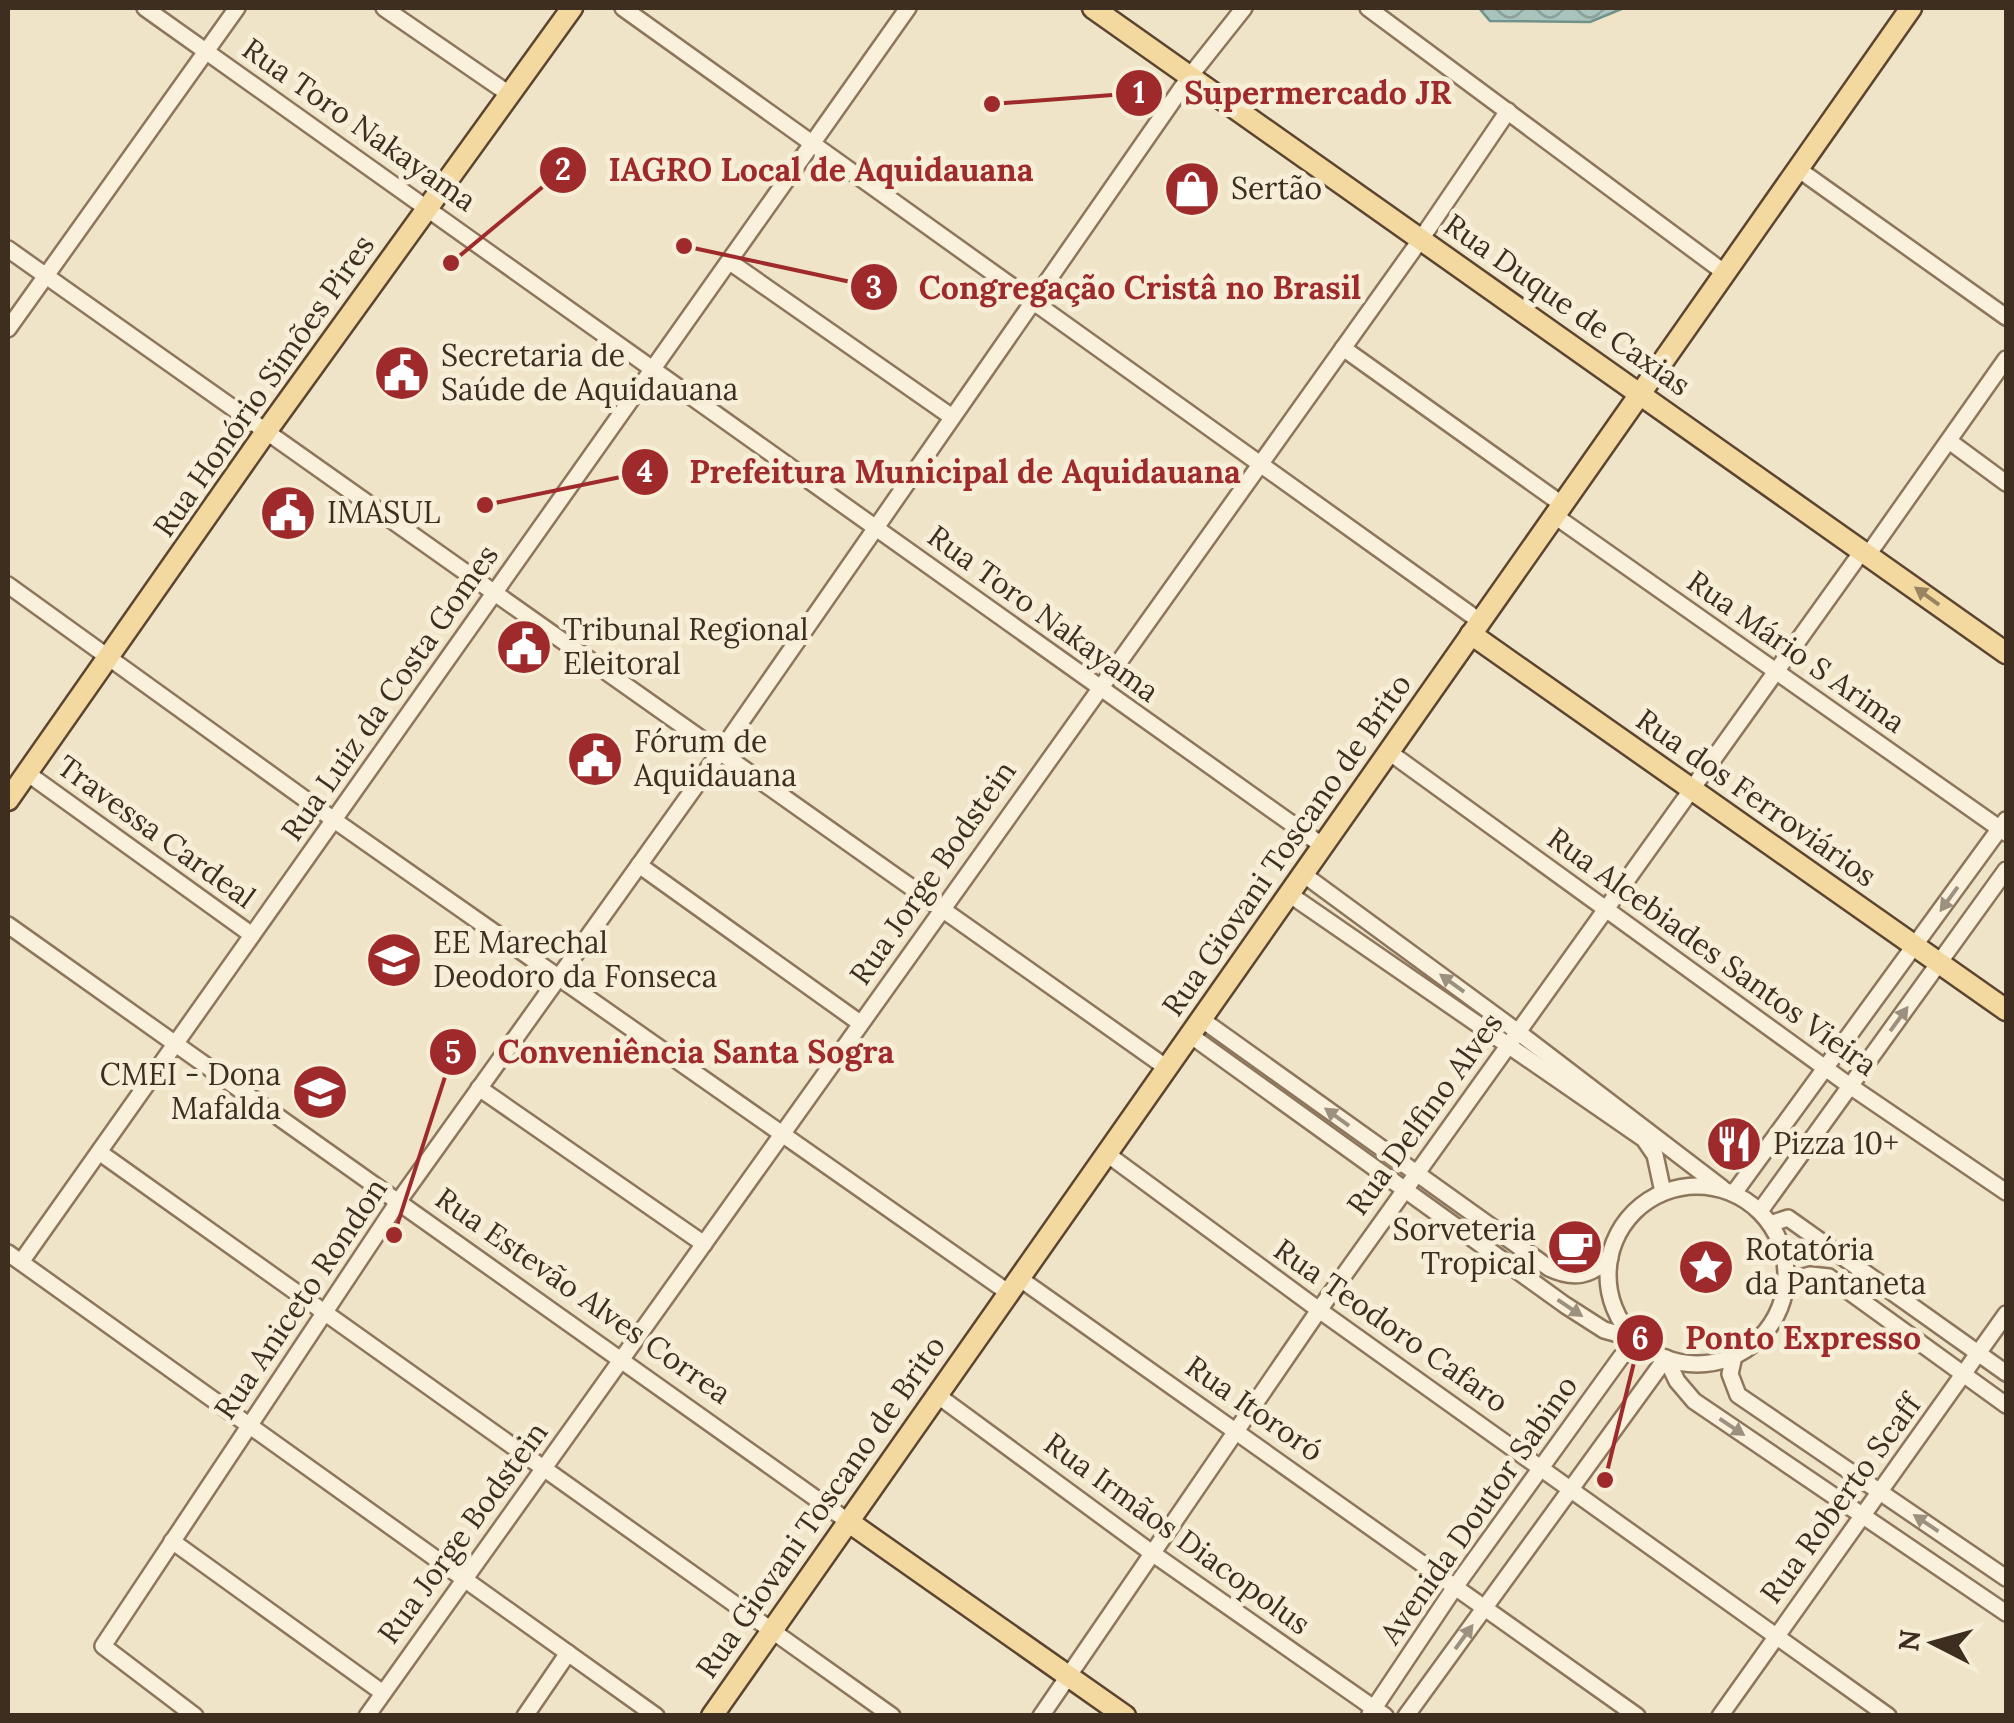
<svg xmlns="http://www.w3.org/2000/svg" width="2014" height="1723" font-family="Lora,serif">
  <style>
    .water { fill: url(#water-waves); stroke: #6f938a; stroke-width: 2.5 }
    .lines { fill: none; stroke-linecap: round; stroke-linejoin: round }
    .minor-casing { stroke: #8d765c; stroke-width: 20 }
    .major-casing { stroke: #5b4430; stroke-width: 25 }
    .minor { stroke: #faf1dc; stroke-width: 15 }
    .major { stroke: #f3d9a0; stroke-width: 20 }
    .oneway { fill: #988460 }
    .oneway2 { fill: #9c907e }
    .labels { text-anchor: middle; stroke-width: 10; stroke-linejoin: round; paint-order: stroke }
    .street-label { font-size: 30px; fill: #3d2e20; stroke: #f7eed8 }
    .poi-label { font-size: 30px; fill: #3d2e20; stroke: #f7eed8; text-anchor: start }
    .leader { fill: none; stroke: #9e2a2b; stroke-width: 4 }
    .callout-dot { fill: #9e2a2b; stroke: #f7eed8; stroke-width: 4 }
    .mark-label { font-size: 30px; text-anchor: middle; font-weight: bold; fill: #fff }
    .callout-label { font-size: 32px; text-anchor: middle; font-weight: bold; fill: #9e2a2b; stroke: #f7eed8; stroke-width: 10; stroke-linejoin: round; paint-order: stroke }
  </style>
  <defs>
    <pattern id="water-waves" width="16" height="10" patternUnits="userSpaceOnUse" patternTransform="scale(2.5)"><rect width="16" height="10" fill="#a9c4bc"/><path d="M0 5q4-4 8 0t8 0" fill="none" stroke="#8ba098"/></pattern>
  </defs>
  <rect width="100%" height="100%" fill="#f0e4c8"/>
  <path class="water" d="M 1479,8 L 1624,8 L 1590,22 L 1490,21 Z"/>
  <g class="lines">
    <g class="minor-casing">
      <g id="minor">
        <path d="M 145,8 L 1323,846"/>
        <path d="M 384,8 L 509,94"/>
        <path d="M 623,8 L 1481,622"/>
        <path d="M 1368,8 L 1725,273"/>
        <path d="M 1798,169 L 2006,317"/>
        <path d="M 8,249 L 1167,1068"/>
        <path d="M 730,262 L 952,417"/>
        <path d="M 8,329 L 237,8"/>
        <path d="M 1343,348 L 1563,505"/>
        <path d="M 1949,441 L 2006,483"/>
        <path d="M 1555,516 L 2006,833"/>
        <path d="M 1872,549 L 2006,359"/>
        <path d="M 8,585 L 334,820 L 1009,1293"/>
        <path d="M 1389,752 L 1850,1086 L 2006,1192"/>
        <path d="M 27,773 L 252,935"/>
        <path d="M 639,865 L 860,1023"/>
        <path d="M 1303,874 L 1518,1032 L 1722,1188"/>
        <path d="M 1289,894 L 1644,1139 L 1655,1155 L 1663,1192"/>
        <path d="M 8,925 L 849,1522"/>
        <path d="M 1201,1019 L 1549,1268 C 1574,1280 1590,1276 1610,1258"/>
        <path d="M 1190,1035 L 1565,1305 L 1604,1330 L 1633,1338"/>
        <path d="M 479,1088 L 704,1244"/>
        <path d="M 99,1152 L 892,1716"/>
        <path d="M 1107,1154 L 1319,1310 L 1888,1716"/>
        <circle cx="1697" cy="1275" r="89"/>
        <path d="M 1734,1193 L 2006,820"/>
        <path d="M 1760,1211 L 2006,870"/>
        <path d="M 1770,1224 L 1788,1218 L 2006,1373"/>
        <path d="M 8,1253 L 656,1716"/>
        <path d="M 21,1262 L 908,8"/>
        <path d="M 1019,1278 L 1637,1716"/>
        <path d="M 1786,1282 L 1810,1275 L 1829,1277 L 2006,1405"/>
        <path d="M 1734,1356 L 1730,1374 L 1738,1395 L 2006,1578"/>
        <path d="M 937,1395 L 1152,1553 L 1385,1716"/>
        <path d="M 172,1541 L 383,1693"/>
        <path d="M 1370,1714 L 1455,1587 L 1621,1357 L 1640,1343"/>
        <path d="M 195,1716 L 103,1646 L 398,1202 L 720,752 L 1190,76 L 1244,8"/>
        <path d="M 367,1716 L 1421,239 L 1508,111"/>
        <path d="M 525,1716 L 568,1653"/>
        <path d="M 1041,1716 L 1319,1310 L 1863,550"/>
        <path d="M 1406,1716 L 1666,1358 L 1677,1381 L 1694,1401 L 2006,1613"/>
        <path d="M 1720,1716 L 2006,1314"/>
      </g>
    </g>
    <g class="major-casing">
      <g id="major">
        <path d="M 1093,8 L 2006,653"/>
        <path d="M 1471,634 L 2006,1010"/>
        <path d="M 8,800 L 265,433 L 572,8"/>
        <path d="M 849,1522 L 1125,1716"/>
        <path d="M 712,1716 L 1911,8"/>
      </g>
    </g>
    <use href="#minor" class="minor"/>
    <use href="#major" class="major"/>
  </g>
  <defs><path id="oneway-solid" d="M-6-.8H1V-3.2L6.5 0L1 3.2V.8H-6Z" transform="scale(2.5)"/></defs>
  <use class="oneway" href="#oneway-solid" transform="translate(1927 596) rotate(-144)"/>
  <g class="oneway2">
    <use href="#oneway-solid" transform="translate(1949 899) rotate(126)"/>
    <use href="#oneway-solid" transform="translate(1452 983) rotate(-144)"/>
    <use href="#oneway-solid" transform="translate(1899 1019) rotate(-54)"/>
    <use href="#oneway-solid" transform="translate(1337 1117) rotate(-144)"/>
    <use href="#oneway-solid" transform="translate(1570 1308) rotate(34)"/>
    <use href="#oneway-solid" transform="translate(1732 1427) rotate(34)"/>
    <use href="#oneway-solid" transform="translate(1926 1523) rotate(-146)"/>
    <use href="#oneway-solid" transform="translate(1464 1637) rotate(-54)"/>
  </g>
  <defs>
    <g id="shop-disc" transform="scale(2.875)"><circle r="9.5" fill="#9e2a2b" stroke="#f7eed8"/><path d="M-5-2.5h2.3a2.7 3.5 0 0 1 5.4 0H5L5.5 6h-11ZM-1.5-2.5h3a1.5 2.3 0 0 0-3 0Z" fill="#fff"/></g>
    <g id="civic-disc" transform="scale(2.875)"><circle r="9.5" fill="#9e2a2b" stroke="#f7eed8"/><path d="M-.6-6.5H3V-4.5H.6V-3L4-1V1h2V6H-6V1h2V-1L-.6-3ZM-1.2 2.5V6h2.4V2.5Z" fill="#fff"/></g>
    <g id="school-disc" transform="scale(2.875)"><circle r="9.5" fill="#9e2a2b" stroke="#f7eed8"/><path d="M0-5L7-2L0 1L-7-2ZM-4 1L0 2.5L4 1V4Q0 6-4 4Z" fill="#fff"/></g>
    <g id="restaurant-disc" transform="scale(2.875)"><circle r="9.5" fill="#9e2a2b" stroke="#f7eed8"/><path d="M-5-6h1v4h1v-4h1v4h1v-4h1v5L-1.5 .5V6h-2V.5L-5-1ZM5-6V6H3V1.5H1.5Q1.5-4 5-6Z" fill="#fff"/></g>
    <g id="cafe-disc" transform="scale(2.875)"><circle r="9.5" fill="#9e2a2b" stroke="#f7eed8"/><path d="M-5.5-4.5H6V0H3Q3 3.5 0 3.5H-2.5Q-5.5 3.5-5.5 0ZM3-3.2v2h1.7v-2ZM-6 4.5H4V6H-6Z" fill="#fff"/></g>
    <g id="sight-disc" transform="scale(2.875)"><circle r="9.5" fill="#9e2a2b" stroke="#f7eed8"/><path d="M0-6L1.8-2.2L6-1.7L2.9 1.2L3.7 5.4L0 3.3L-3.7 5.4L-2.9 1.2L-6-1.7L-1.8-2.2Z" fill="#fff"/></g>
  </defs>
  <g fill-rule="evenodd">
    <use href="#shop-disc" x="1192" y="189"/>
    <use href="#civic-disc" x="402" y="373"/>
    <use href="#civic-disc" x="288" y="513"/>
    <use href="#civic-disc" x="524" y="647"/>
    <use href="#civic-disc" x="595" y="759"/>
    <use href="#school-disc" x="394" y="960"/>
    <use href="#school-disc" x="320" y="1092"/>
    <use href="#restaurant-disc" x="1734" y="1144"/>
    <use href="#cafe-disc" x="1575" y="1247"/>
    <use href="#sight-disc" x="1706" y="1267"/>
  </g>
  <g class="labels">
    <g class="street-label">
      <text transform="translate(359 125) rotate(35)" y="10">Rua Toro Nakayama</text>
      <text transform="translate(1567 305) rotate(35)" y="10">Rua Duque de Caxias</text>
      <text transform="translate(264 386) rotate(-55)" y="10">Rua Honório Simões Pires</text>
      <text transform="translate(1043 614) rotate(36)" y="10">Rua Toro Nakayama</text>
      <text transform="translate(1796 652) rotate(35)" y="10">Rua Mário S Arima</text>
      <text transform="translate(390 693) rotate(-55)" y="10">Rua Luiz da Costa Gomes</text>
      <text transform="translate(1756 798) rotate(35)" y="10">Rua dos Ferroviários</text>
      <text transform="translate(156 832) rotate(36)" y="10">Travessa Cardeal</text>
      <text transform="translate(1287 845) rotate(-55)" y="10">Rua Giovani Toscano de Brito</text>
      <text transform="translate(933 873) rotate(-55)" y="10">Rua Jorge Bodstein</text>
      <text transform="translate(1712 952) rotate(36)" y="10">Rua Alcebiades Santos Vieira</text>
      <text transform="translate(1425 1114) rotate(-54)" y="10">Rua Delfino Alves</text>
      <text transform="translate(583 1296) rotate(35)" y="10">Rua Estevão Alves Correa</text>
      <text transform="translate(301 1299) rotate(-56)" y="10">Rua Aniceto Rondon</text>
      <text transform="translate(1391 1326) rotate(35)" y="10">Rua Teodoro Cafaro</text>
      <text transform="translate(1254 1409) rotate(35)" y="10">Rua Itororó</text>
      <text transform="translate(1841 1499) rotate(-54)" y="10">Rua Roberto Scaff</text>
      <text transform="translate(821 1507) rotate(-55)" y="10">Rua Giovani Toscano de Brito</text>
      <text transform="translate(1479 1510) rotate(-55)" y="10">Avenida Doutor Sabino</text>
      <text transform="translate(463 1533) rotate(-54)" y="10">Rua Jorge Bodstein</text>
      <text transform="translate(1177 1534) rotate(36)" y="10">Rua Irmãos Diacopolus</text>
    </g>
    <g class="poi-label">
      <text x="1231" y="199">Sertão</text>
      <text x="441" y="366">Secretaria de<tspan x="441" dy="34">Saúde de Aquidauana</tspan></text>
      <text x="327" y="523">IMASUL</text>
      <text x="563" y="640">Tribunal Regional<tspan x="563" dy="34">Eleitoral</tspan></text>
      <text x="634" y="752">Fórum de<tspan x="634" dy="34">Aquidauana</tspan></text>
      <text x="433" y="953">EE Marechal<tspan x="433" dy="34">Deodoro da Fonseca</tspan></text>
      <text x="281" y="1085" text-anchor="end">CMEI - Dona<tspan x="281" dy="34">Mafalda</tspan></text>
      <text x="1773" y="1154">Pizza 10+</text>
      <text x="1536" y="1240" text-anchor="end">Sorveteria<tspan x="1536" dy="34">Tropical</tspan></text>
      <text x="1745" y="1260">Rotatória<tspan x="1745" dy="34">da Pantaneta</tspan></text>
    </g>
  </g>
  <path class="leader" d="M992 104L1139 93M451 263L563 170M684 246L874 287M485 505L645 472M394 1235L453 1052M1605 1480L1640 1338"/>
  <g class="callout-dot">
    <circle cx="992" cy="104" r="10"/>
    <circle cx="451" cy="263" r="10"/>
    <circle cx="684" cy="246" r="10"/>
    <circle cx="485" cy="505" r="10"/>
    <circle cx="394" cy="1235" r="10"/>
    <circle cx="1605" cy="1480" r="10"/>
    <circle cx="1139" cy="93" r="25"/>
    <circle cx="563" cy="170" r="25"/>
    <circle cx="874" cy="287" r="25"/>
    <circle cx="645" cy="472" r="25"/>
    <circle cx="453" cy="1052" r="25"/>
    <circle cx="1640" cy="1338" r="25"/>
  </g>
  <g class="mark-label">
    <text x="1139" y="103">1</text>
    <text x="563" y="180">2</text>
    <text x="874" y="298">3</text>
    <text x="645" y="482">4</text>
    <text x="453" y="1063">5</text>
    <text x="1640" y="1349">6</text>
  </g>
  <g class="callout-label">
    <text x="1318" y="104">Supermercado JR</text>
    <text x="821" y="181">IAGRO Local de Aquidauana</text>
    <text x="1140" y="299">Congregação Cristâ no Brasil</text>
    <text x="965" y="483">Prefeitura Municipal de Aquidauana</text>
    <text x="696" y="1063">Conveniência Santa Sogra</text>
    <text x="1803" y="1349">Ponto Expresso</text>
  </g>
  <rect width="2014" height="1723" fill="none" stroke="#3d2e20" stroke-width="20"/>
  <g transform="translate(1934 1643) rotate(276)" stroke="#f7eed8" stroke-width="8" paint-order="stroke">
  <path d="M0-8L18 38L0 25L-18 38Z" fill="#3d2e20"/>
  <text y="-15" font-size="28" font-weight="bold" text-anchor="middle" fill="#3d2e20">N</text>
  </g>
</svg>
